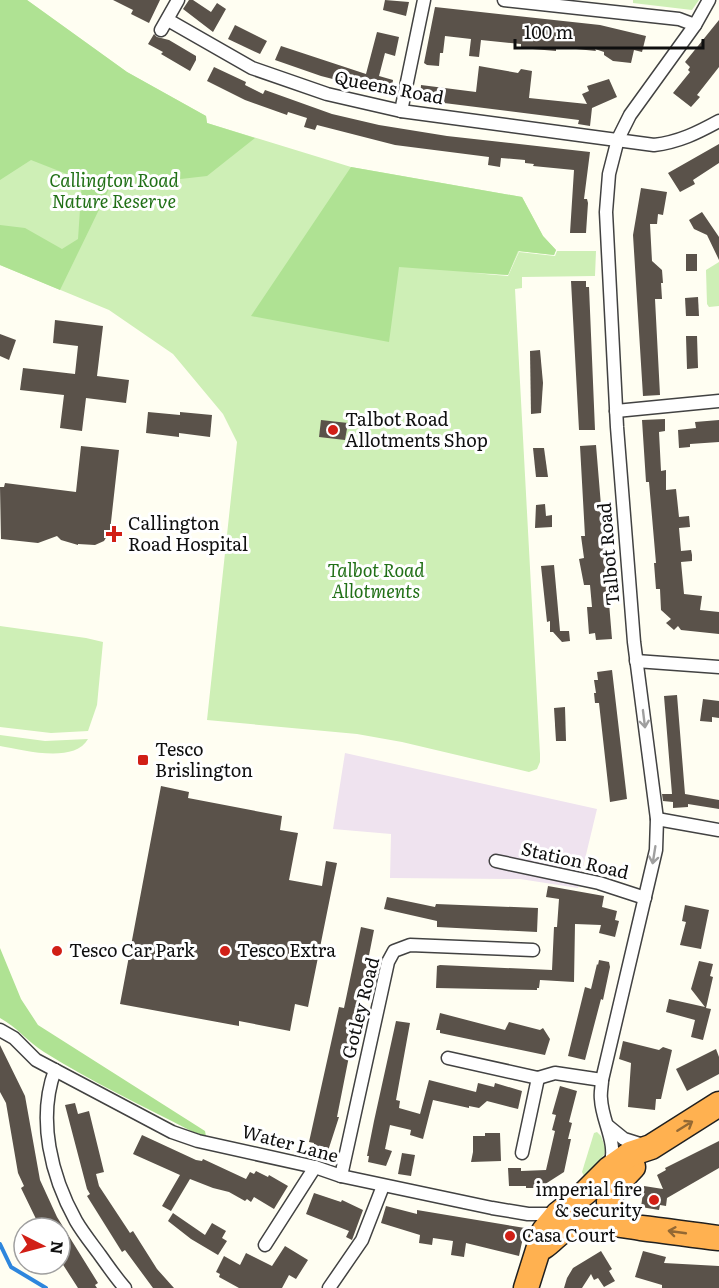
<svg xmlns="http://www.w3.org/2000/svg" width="719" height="1288" font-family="Literata,serif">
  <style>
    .industrial { fill: #efe3ef }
    .green { fill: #ceefb6 }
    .forest { fill: #afe293 }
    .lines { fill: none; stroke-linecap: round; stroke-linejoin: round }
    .stream { stroke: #2e86dd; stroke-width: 4 }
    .building { fill: #5a524a }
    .street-casing { stroke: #424242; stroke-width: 15 }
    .highway-casing { stroke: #202020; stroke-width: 27 }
    .street { stroke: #fff; stroke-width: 12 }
    .highway { stroke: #ffb150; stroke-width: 24 }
    .oneway { stroke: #9f9f9f }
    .oneway2 { stroke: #936833 }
    .poi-dot { fill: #d11f16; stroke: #fff; stroke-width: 2 }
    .labels { text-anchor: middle; stroke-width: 6; stroke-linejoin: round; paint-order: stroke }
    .street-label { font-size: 18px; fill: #0f0f0f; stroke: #fff }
    .park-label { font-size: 18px; font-style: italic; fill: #217017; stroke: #fff }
    .poi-label { font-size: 18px; fill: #0f0f0f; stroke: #fff; text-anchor: start }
  </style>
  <rect width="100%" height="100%" fill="#fffef2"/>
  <path class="industrial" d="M 345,753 L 597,809 L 578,888 L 520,879 L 390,878 L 391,834 L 333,829 Z"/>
  <g class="green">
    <path d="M 0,0 L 27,0 L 127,72 L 206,116 L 207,123 L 351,167 L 522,197 L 543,236 L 556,250 L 554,255 L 519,251 L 508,275 L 473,273 L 508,276 L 519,252 L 555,256 L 557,251 L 596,251 L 595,276 L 522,277 L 522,288 L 515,289 L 540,754 L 540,762 L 537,769 L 529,772 L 402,742 L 357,734 L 207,720 L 237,442 L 223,414 L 173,354 L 109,310 L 0,265 Z"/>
    <path d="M 633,0 L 699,0 L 692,10 L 633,3 Z"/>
    <path d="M 719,262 L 719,306 L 709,307 L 707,304 L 706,270 Z"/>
    <path d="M 0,626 L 86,638 L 103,642 L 97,705 L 88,731 L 51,733 L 0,727 Z"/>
    <path d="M 0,735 L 45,741 L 88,739 C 74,764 23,750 0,746 Z"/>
    <path d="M 597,1132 L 601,1136 L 606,1150 L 604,1155 L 584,1176 L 582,1172 L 594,1133 Z"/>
  </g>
  <g class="forest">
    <path d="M 0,0 L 27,0 L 127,72 L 206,116 L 207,123 L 255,138 L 207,176 L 110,187 L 60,290 L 0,265 L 0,225 L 25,228 L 62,249 L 78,239 L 82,180 L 31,160 L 0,180 Z"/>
    <path d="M 351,167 L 522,197 L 543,236 L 556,250 L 554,255 L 518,251 L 508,275 L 399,267 L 389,342 L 251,316 Z"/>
    <path d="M 0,948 L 21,999 L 38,1025 L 205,1131 L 206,1136 L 193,1132 C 143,1106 92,1082 44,1052 C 28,1042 17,1027 0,1018 Z"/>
  </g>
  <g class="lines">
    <path class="stream" d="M 0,1244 L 11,1267 L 46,1288"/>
  </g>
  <g class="building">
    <path d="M 113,0 L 160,0 L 149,23 L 131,14 L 133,10 Z"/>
    <path d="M 189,0 L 193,0 L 211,12 L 217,3 L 226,9 L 213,32 L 183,9 Z"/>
    <path d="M 385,0 L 409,2 L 406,16 L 383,10 Z"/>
    <path d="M 435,7 L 600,25 L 646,36 L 642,52 L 634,50 L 631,63 L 613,61 L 604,55 L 604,52 L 595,49 L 596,51 L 556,47 L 556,51 L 521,48 L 521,44 L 481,40 L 479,57 L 469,56 L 471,39 L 445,36 L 443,53 L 440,53 L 439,66 L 427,65 L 424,63 Z"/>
    <path d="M 719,20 L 719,67 L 697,95 L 700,97 L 691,107 L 673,93 L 690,72 L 688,70 L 690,67 L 685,62 Z"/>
    <path d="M 235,25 L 267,41 L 260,54 L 228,39 Z"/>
    <path d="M 377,32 L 399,37 L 395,56 L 385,53 L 379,76 L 393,80 L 391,94 L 321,76 L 275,60 L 281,46 L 366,74 Z"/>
    <path d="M 154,34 L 157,37 L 169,40 L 196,56 L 196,60 L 190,71 L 161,54 L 163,52 L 148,44 Z"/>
    <path d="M 479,66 L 518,73 L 521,69 L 532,71 L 529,98 L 587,104 L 582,94 L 589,91 L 587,86 L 609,79 L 617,97 L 592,108 L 590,126 L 578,124 L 579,120 L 420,100 L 421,85 L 476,92 Z"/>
    <path d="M 214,67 L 246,82 L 245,85 L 263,94 L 265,90 L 332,114 L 379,125 L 447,136 L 590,152 L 584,199 L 587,199 L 588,203 L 586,233 L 570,233 L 574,170 L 533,166 L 534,164 L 525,163 L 525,160 L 501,158 L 500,167 L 488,165 L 489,157 L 395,145 L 317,125 L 315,130 L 304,127 L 307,118 L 288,112 L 287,115 L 245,100 L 207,81 Z"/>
    <path d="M 719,144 L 719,163 L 693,180 L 695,184 L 680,192 L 668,173 Z"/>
    <path d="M 641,188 L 667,192 L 663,215 L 658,214 L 657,224 L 650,224 L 652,261 L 662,270 L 663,283 L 661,283 L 662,299 L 655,299 L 660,395 L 643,396 L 633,235 Z"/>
    <path d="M 702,212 L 719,237 L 719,260 L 707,235 L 694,229 L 689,220 Z"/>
    <rect x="686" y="254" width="11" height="17"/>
    <path d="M 571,281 L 586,281 L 586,287 L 589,287 L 595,430 L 579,430 Z"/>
    <path d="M 698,297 L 699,316 L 686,316 L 685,298 Z"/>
    <path d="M 55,320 L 103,326 L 97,376 L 129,380 L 126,403 L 86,398 L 82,431 L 60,428 L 64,395 L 20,390 L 23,368 L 75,374 L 78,346 L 53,343 Z"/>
    <path d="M 0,334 L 16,340 L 9,360 L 0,356 Z"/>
    <path d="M 686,336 L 697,336 L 698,368 L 687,369 Z"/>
    <path d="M 540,350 L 543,383 L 541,413 L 531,414 L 530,351 Z"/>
    <path d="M 148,412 L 180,415 L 180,412 L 212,415 L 210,437 L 179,433 L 179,437 L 146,433 Z"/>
    <path d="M 665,419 L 665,431 L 659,432 L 661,471 L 666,470 L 666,490 L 676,489 L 679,517 L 689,516 L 690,527 L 679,528 L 681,551 L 691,550 L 692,555 L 692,561 L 681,562 L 684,594 L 702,596 L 700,610 L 719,612 L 719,634 L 681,630 L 678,626 L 674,630 L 666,623 L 671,619 L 661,610 L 660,589 L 656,589 L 654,563 L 656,563 L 649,482 L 646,482 L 642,420 Z"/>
    <path d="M 321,420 L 348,423 L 345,440 L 319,437 Z"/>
    <path d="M 719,420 L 719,442 L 690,444 L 690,447 L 679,448 L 678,430 L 696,428 L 695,422 Z"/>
    <path d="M 596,445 L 612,639 L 596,640 L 595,633 L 589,634 L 587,607 L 592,607 L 590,585 L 584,585 L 579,559 L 584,558 L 581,536 L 585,536 L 580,446 Z"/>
    <path d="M 81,446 L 119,450 L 110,531 L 104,541 L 95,545 L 78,544 L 78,545 L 61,540 L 57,536 L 38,543 L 1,539 L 0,487 L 4,487 L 5,483 L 76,492 Z"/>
    <path d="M 533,448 L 544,448 L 548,477 L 536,477 Z"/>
    <path d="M 545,504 L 546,516 L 552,515 L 552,527 L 535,528 L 536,505 Z"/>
    <path d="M 554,565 L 560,631 L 569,631 L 570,641 L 562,642 L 553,632 L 550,632 L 550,621 L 547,622 L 541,566 Z"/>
    <path d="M 612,670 L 627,799 L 610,802 L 599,703 L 595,703 L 594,693 L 596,693 L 594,680 L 598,680 L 597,672 Z"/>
    <path d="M 677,695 L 685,794 L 719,800 L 719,809 L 688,804 L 688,807 L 673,808 L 673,802 L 663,801 L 662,794 L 672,794 L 664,696 Z"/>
    <path d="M 703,699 L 719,701 L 719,718 L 712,717 L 712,722 L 700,721 Z"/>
    <path d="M 565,707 L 566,741 L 556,741 L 554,708 Z"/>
    <path d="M 161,786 L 189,792 L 188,798 L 282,816 L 280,830 L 298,833 L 289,880 L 322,886 L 326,861 L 337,863 L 308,1007 L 295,1004 L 290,1031 L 239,1021 L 239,1026 L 120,1004 Z"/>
    <path d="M 548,886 L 604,896 L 602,907 L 617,911 L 615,920 L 619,921 L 615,937 L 599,933 L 601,925 L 575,924 L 574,982 L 540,980 L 539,988 L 537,988 L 537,990 L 436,988 L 437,966 L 440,965 L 552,970 L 554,927 L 557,927 L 559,899 L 546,897 Z"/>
    <path d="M 387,897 L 435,907 L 436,904 L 538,908 L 537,932 L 437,927 L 437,921 L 384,909 Z"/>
    <path d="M 685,905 L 709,910 L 701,949 L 680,945 L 686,922 L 682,921 Z"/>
    <path d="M 361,927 L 374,930 L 337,1117 L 339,1117 L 327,1154 L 313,1151 L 314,1143 L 309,1142 L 339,1007 L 344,1008 Z"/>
    <path d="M 599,960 L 609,962 L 610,967 L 603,1000 L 601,999 L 585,1060 L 568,1056 L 585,987 L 591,989 L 597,964 L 598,965 Z"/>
    <path d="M 699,961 L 713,964 L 710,976 L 713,977 L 706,1008 L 711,1009 L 703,1040 L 691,1037 L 695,1020 L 666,1012 L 669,999 L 705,1007 L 691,989 Z"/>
    <path d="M 440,1013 L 505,1030 L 509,1022 L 540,1030 L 543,1028 L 550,1039 L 545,1055 L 440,1033 L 440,1030 L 436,1030 Z"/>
    <path d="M 396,1021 L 410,1023 L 396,1100 L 400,1101 L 399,1108 L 420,1114 L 429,1080 L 476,1092 L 478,1083 L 494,1087 L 495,1083 L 522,1091 L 518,1109 L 487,1101 L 479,1108 L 469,1106 L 469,1108 L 433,1100 L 423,1139 L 410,1135 L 411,1130 L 390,1125 L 385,1149 L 392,1151 L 386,1166 L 368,1162 L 369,1156 L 367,1156 L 374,1121 Z"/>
    <path d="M 623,1041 L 659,1050 L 663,1047 L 672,1050 L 661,1099 L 656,1099 L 655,1110 L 628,1107 L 631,1063 L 619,1059 Z"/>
    <path d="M 0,1045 L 25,1096 L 40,1180 L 57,1217 L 98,1283 L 95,1285 L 97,1288 L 78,1288 L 60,1260 L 60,1228 L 49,1228 L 46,1224 L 43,1225 L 41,1219 L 37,1221 L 21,1188 L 24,1186 L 18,1173 L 6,1103 L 0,1092 Z"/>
    <path d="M 716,1049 L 719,1057 L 719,1074 L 687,1091 L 676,1069 Z"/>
    <path d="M 560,1086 L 577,1091 L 569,1122 L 572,1123 L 568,1139 L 571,1139 L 564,1172 L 539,1188 L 526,1188 L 526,1186 L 509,1186 L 508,1168 L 521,1168 L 521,1171 L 546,1170 L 555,1131 L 552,1130 L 556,1115 L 552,1114 Z"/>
    <path d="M 75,1103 L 78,1114 L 89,1111 L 104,1172 L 96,1174 L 99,1186 L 130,1233 L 133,1231 L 157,1269 L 174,1288 L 153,1288 L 125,1250 L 122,1252 L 87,1196 L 90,1194 L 87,1189 L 65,1105 Z"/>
    <path d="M 485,1133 L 500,1133 L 501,1161 L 471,1162 L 473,1152 L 473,1136 L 485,1136 Z"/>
    <path d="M 142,1135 L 196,1160 L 202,1161 L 203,1159 L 246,1179 L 250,1172 L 254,1174 L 256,1171 L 268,1177 L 269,1175 L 288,1186 L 274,1209 L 254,1197 L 251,1202 L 247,1199 L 245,1201 L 229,1192 L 213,1188 L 190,1179 L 171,1211 L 162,1206 L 180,1175 L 133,1154 Z"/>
    <path d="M 719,1141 L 719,1168 L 667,1198 L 666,1206 L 660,1205 L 659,1210 L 641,1207 L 644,1186 L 663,1189 L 657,1175 L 666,1170 L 665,1168 Z"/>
    <path d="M 402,1153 L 415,1155 L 411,1176 L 398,1174 Z"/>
    <path d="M 314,1193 L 341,1202 L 342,1200 L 363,1210 L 352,1240 L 346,1237 L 349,1231 L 306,1214 Z"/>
    <path d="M 386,1206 L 417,1214 L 417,1210 L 525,1228 L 519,1256 L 466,1243 L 464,1257 L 451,1255 L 453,1241 L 433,1238 L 432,1245 L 419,1243 L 420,1235 L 381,1223 Z"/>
    <path d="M 173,1213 L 205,1235 L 212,1223 L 226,1231 L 222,1238 L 227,1241 L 218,1255 L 191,1239 L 168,1221 Z"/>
    <path d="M 285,1246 L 308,1260 L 296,1279 L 289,1275 L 282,1288 L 239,1288 L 219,1277 L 220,1274 L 216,1272 L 224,1256 L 240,1265 L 246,1253 L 272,1266 Z"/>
    <path d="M 601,1251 L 612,1269 L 609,1271 L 615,1281 L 604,1287 L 598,1278 L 594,1280 L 591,1274 L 582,1288 L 564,1288 L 567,1278 L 573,1268 Z"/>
    <path d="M 643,1251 L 666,1257 L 664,1263 L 719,1266 L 719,1288 L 662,1288 L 662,1285 L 635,1277 Z"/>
  </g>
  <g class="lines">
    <g class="street-casing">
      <g id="street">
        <path d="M 504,0 L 679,19 L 695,25"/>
        <path d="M 168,20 L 252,68 L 327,94 L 401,111 L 654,145 C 679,142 697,133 719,121"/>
        <path d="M 161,30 L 178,0"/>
        <path d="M 401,111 L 424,0"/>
        <path d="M 616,411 L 719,401"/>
        <path d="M 636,661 L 719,667"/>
        <path d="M 657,819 L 719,830"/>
        <path d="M 496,861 L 599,883 L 645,898"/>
        <path d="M 0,1030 L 14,1038 L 36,1060 L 172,1132 L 198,1141 L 315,1167 L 341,1176 L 492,1208 L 528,1214 L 556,1214"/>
        <path d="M 448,1058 L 538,1078 L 555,1073 L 602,1080"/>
        <path d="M 55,1070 C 37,1119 51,1176 76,1221 C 83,1233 92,1244 100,1255 C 108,1266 116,1278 125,1288"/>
        <path d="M 608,1126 L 624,1139 L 646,1146"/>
        <path d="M 522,1153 L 538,1078"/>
        <path d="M 610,1166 C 618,1143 602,1122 601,1099 C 600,1093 602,1086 602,1080 L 656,850 L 657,819 L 634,642 L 617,427 L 606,212 L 609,174 L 618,139 L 630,115 L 695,25 L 709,0"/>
        <path d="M 341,1176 L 388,962 L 394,951 L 410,945 L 533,950"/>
        <path d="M 265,1245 L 315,1167"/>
        <path d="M 329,1288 L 362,1240 L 383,1186"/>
      </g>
    </g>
    <g class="highway-casing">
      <g id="highway">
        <path d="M 633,1167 L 614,1187 L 609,1202 L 616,1214 L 622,1216 L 633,1225"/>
        <path d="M 543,1247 C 554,1240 560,1229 573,1226 C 595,1219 619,1225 641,1228 C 667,1231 693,1235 719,1238"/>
        <path d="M 526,1288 L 544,1231 L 558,1214 L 586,1192 L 609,1169 L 630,1154 L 651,1147 L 719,1104"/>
      </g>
    </g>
    <use href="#street" class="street"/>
    <use href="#highway" class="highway"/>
  </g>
  <defs><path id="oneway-shaft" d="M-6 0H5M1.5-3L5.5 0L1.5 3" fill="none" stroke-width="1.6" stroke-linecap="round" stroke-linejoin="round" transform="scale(1.5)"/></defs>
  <g class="oneway">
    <use href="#oneway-shaft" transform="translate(644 719) rotate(83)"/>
    <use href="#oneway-shaft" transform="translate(654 855) rotate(99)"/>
  </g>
  <g class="oneway2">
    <use href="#oneway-shaft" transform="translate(685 1126) rotate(-32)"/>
    <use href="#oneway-shaft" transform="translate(677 1232) rotate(-172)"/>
  </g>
  <g class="poi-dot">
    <circle cx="333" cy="430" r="6"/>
    <path d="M111 525h6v6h6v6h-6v6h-6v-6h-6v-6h6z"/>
    <rect x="137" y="754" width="12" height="12" rx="3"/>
    <circle cx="57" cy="951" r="6"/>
    <circle cx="225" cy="951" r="6"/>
    <circle cx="654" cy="1200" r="6"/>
    <circle cx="510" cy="1236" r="6"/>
  </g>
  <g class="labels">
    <g class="street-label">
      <text transform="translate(389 88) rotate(11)" y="6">Queens Road</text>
      <text transform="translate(609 554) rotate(-95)" y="6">Talbot Road</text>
      <text transform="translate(575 861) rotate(13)" y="6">Station Road</text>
      <text transform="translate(361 1008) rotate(-76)" y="6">Gotley Road</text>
      <text transform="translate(290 1144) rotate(15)" y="6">Water Lane</text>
    </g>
    <g class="park-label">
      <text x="114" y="187">Callington Road<tspan x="114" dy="21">Nature Reserve</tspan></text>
      <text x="376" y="577">Talbot Road<tspan x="376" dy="21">Allotments</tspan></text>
    </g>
    <g class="poi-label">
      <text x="345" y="426">Talbot Road<tspan x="345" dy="21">Allotments Shop</tspan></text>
      <text x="128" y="530">Callington<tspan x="128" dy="21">Road Hospital</tspan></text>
      <text x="155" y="756">Tesco<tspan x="155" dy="21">Brislington</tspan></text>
      <text x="69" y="957">Tesco Car Park</text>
      <text x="237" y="957">Tesco Extra</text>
      <text x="642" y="1196" text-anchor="end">imperial fire<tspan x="642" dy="21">&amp; security</tspan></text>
      <text x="522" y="1242">Casa Court</text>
    </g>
  </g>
  <g transform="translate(42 1246) rotate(96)"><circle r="28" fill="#ffffff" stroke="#9f9f9f" stroke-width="1.5"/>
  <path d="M0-4.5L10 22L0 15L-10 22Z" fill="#d11f16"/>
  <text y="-9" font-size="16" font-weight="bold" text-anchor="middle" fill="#0f0f0f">N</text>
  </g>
  <path d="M515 39v9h188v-9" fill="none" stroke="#0f0f0f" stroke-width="3"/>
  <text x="524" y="39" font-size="18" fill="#0f0f0f" stroke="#ffffff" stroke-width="4.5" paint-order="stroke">100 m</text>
</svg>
